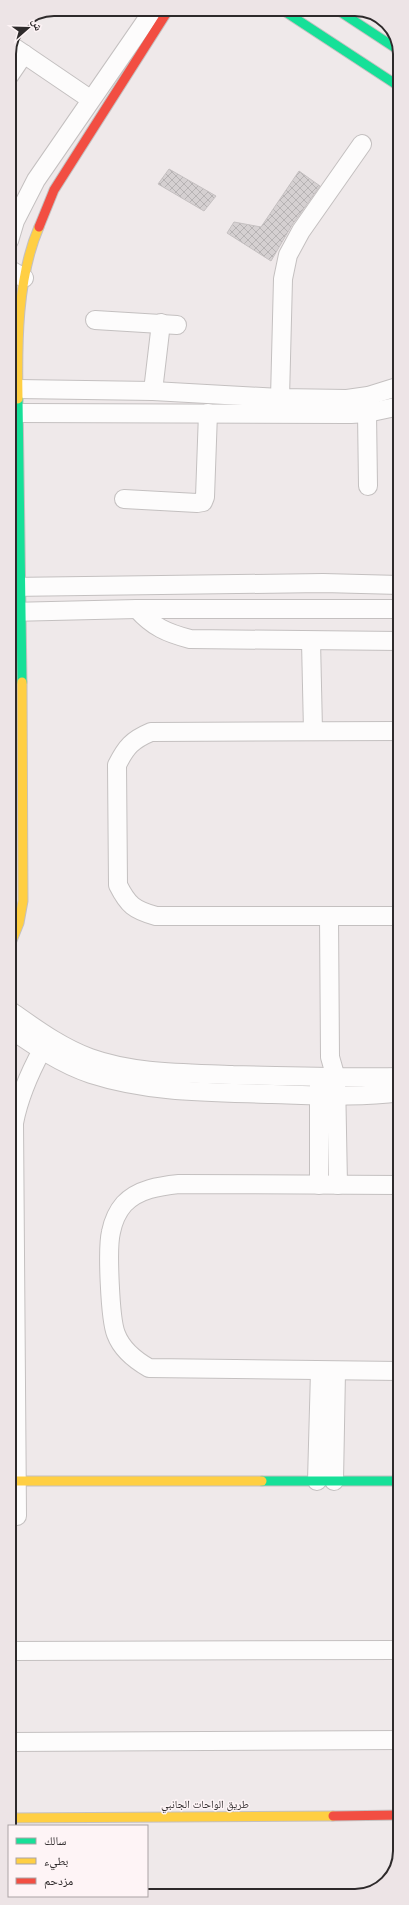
<svg xmlns="http://www.w3.org/2000/svg" width="409" height="1905" font-family="'Nunito Sans','Noto Naskh Arabic',sans-serif">
  <style>
    .building { fill: url(#building-cross-hatch); stroke: #c5c0c1 }
    .lines { fill: none; stroke-linecap: round; stroke-linejoin: round }
    .street-casing { stroke: #c4c0c0; stroke-width: 20 }
    .fast-casing { stroke: #c4c0c0; stroke-width: 11 }
    .slow-casing { stroke: #c4c0c0; stroke-width: 11 }
    .jam-casing { stroke: #c4c0c0; stroke-width: 11 }
    .street { stroke: #fdfcfc; stroke-width: 18 }
    .fast { stroke: #16e098; stroke-width: 9 }
    .slow { stroke: #ffcf43; stroke-width: 9 }
    .jam { stroke: #f24e42; stroke-width: 9 }
    .labels { text-anchor: middle; stroke-width: 3; stroke-linejoin: round; paint-order: stroke }
    .street-label { font-size: 11px; fill: #2e2a2b; stroke: #fef4f6 }
    .rim { fill: none; stroke: #2e2a2b; stroke-width: 2 }
  </style>
  <defs>
    <pattern id="building-cross-hatch" width="8" height="8" patternUnits="userSpaceOnUse"><rect width="8" height="8" fill="#d5d0d1"/><path d="M0 0l8 8M0 8l8-8" fill="none" stroke="#b7b3b4"/></pattern>
  </defs>
  <rect width="100%" height="100%" fill="#efe9ea"/>
  <g class="building">
    <path d="M 169,169 L 216,196 L 204,211 L 158,184 Z"/>
    <path d="M 299,171 L 320,186 L 292,225 L 271,261 L 227,233 L 234,222 L 261,227 Z"/>
  </g>
  <g class="lines">
    <g class="street-casing">
      <g id="street">
        <path d="M 12,46 L 90,99"/>
        <path d="M 9,76 L 24,54"/>
        <path d="M 9,241 L 15,221 L 36,180 L 154,9"/>
        <path d="M 9,269 L 24,278"/>
        <path d="M 95,320 L 177,325"/>
        <path d="M 18,389 L 153,391 L 280,398 L 347,399 L 368,396 L 400,386"/>
        <path d="M 153,391 L 161,323"/>
        <path d="M 280,398 L 283,279 L 288,255 L 301,231 L 362,144"/>
        <path d="M 18,413 L 351,414 L 367,413 L 400,406"/>
        <path d="M 367,413 L 368,486"/>
        <path d="M 124,499 L 197,503 L 203,502 L 205,497 L 208,413"/>
        <path d="M 9,587 L 323,583 L 400,585"/>
        <path d="M 137,609 C 153,627 167,633 190,639 L 400,641"/>
        <path d="M 9,612 L 137,609 L 400,609"/>
        <path d="M 311,641 L 313,731"/>
        <path d="M 400,731 L 151,732 C 132,740 126,747 117,765 L 118,885 C 128,905 134,910 156,916 L 400,916"/>
        <path d="M 329,916 L 330,1057 L 336,1078 L 338,1185"/>
        <path d="M 9,1010 C 35,1028 60,1047 90,1058 C 134,1074 186,1073 233,1075 C 289,1076 344,1078 400,1077"/>
        <path d="M 9,1028 C 35,1046 61,1064 91,1074 C 150,1093 211,1092 272,1094 C 314,1095 358,1098 400,1092"/>
        <path d="M 319,1084 L 319,1185"/>
        <path d="M 400,1185 L 179,1184 C 160,1186 138,1189 124,1204 C 117,1212 113,1222 111,1232 C 107,1248 110,1319 116,1334 C 122,1350 135,1360 149,1368 L 400,1371"/>
        <path d="M 317,1481 L 320,1371"/>
        <path d="M 334,1481 L 336,1371"/>
        <path d="M 17,1516 L 14,1123 C 19,1097 29,1074 42,1050"/>
        <path d="M 9,1651 L 400,1650"/>
        <path d="M 9,1742 L 400,1740"/>
      </g>
    </g>
    <g class="fast-casing">
      <g id="fast">
        <path d="M 281,9 L 400,87"/>
        <path d="M 336,9 L 400,51"/>
        <path d="M 18,399 L 22,682"/>
        <path d="M 262,1481 L 400,1481"/>
      </g>
    </g>
    <g class="slow-casing">
      <g id="slow">
        <path d="M 18,399 C 17,344 17,278 39,227"/>
        <path d="M 9,948 L 19,923 L 23,901 L 22,682"/>
        <path d="M 9,1481 L 262,1481"/>
        <path d="M 9,1818 L 333,1816"/>
      </g>
    </g>
    <g class="jam-casing">
      <g id="jam">
        <path d="M 39,227 L 54,190 L 169,9"/>
        <path d="M 333,1816 L 400,1815"/>
      </g>
    </g>
    <use href="#street" class="street"/>
    <use href="#fast" class="fast"/>
    <use href="#slow" class="slow"/>
    <use href="#jam" class="jam"/>
  </g>
  <g class="labels">
    <g class="street-label">
      <text x="205" y="1808">طريق الواحات الجانبي</text>
    </g>
  </g>
  <path d="M0 0H409V1905H0ZM54 16H355A38 38 0 0 1 393 54V1851A38 38 0 0 1 355 1889H54A38 38 0 0 1 16 1851V54A38 38 0 0 1 54 16Z" fill="#ede4e6" fill-rule="evenodd"/>
  <path class="rim" d="M54 16H355A38 38 0 0 1 393 54V1851A38 38 0 0 1 355 1889H54A38 38 0 0 1 16 1851V54A38 38 0 0 1 54 16Z"/>
  <rect x="8" y="1825" width="140" height="72" fill="#fef4f6" stroke="#aba3a5"/>
  <rect x="16" y="1838" width="20" height="6" fill="#16e098" stroke="#aba3a5"/>
  <text x="44" y="1845" font-size="12" fill="#2e2a2b">سالك</text>
  <rect x="16" y="1858" width="20" height="6" fill="#ffcf43" stroke="#aba3a5"/>
  <text x="44" y="1865" font-size="12" fill="#2e2a2b">بطيء</text>
  <rect x="16" y="1878" width="20" height="6" fill="#f24e42" stroke="#aba3a5"/>
  <text x="44" y="1885" font-size="12" fill="#2e2a2b">مزدحم</text>
  <g transform="translate(28 28) rotate(70)" stroke="#fef4f6" stroke-width="3" paint-order="stroke">
  <path d="M0-3L7 15L0 10L-7 15Z" fill="#2e2a2b"/>
  <text y="-6" font-size="11" font-weight="bold" text-anchor="middle" fill="#2e2a2b">ش</text>
  </g>
</svg>
